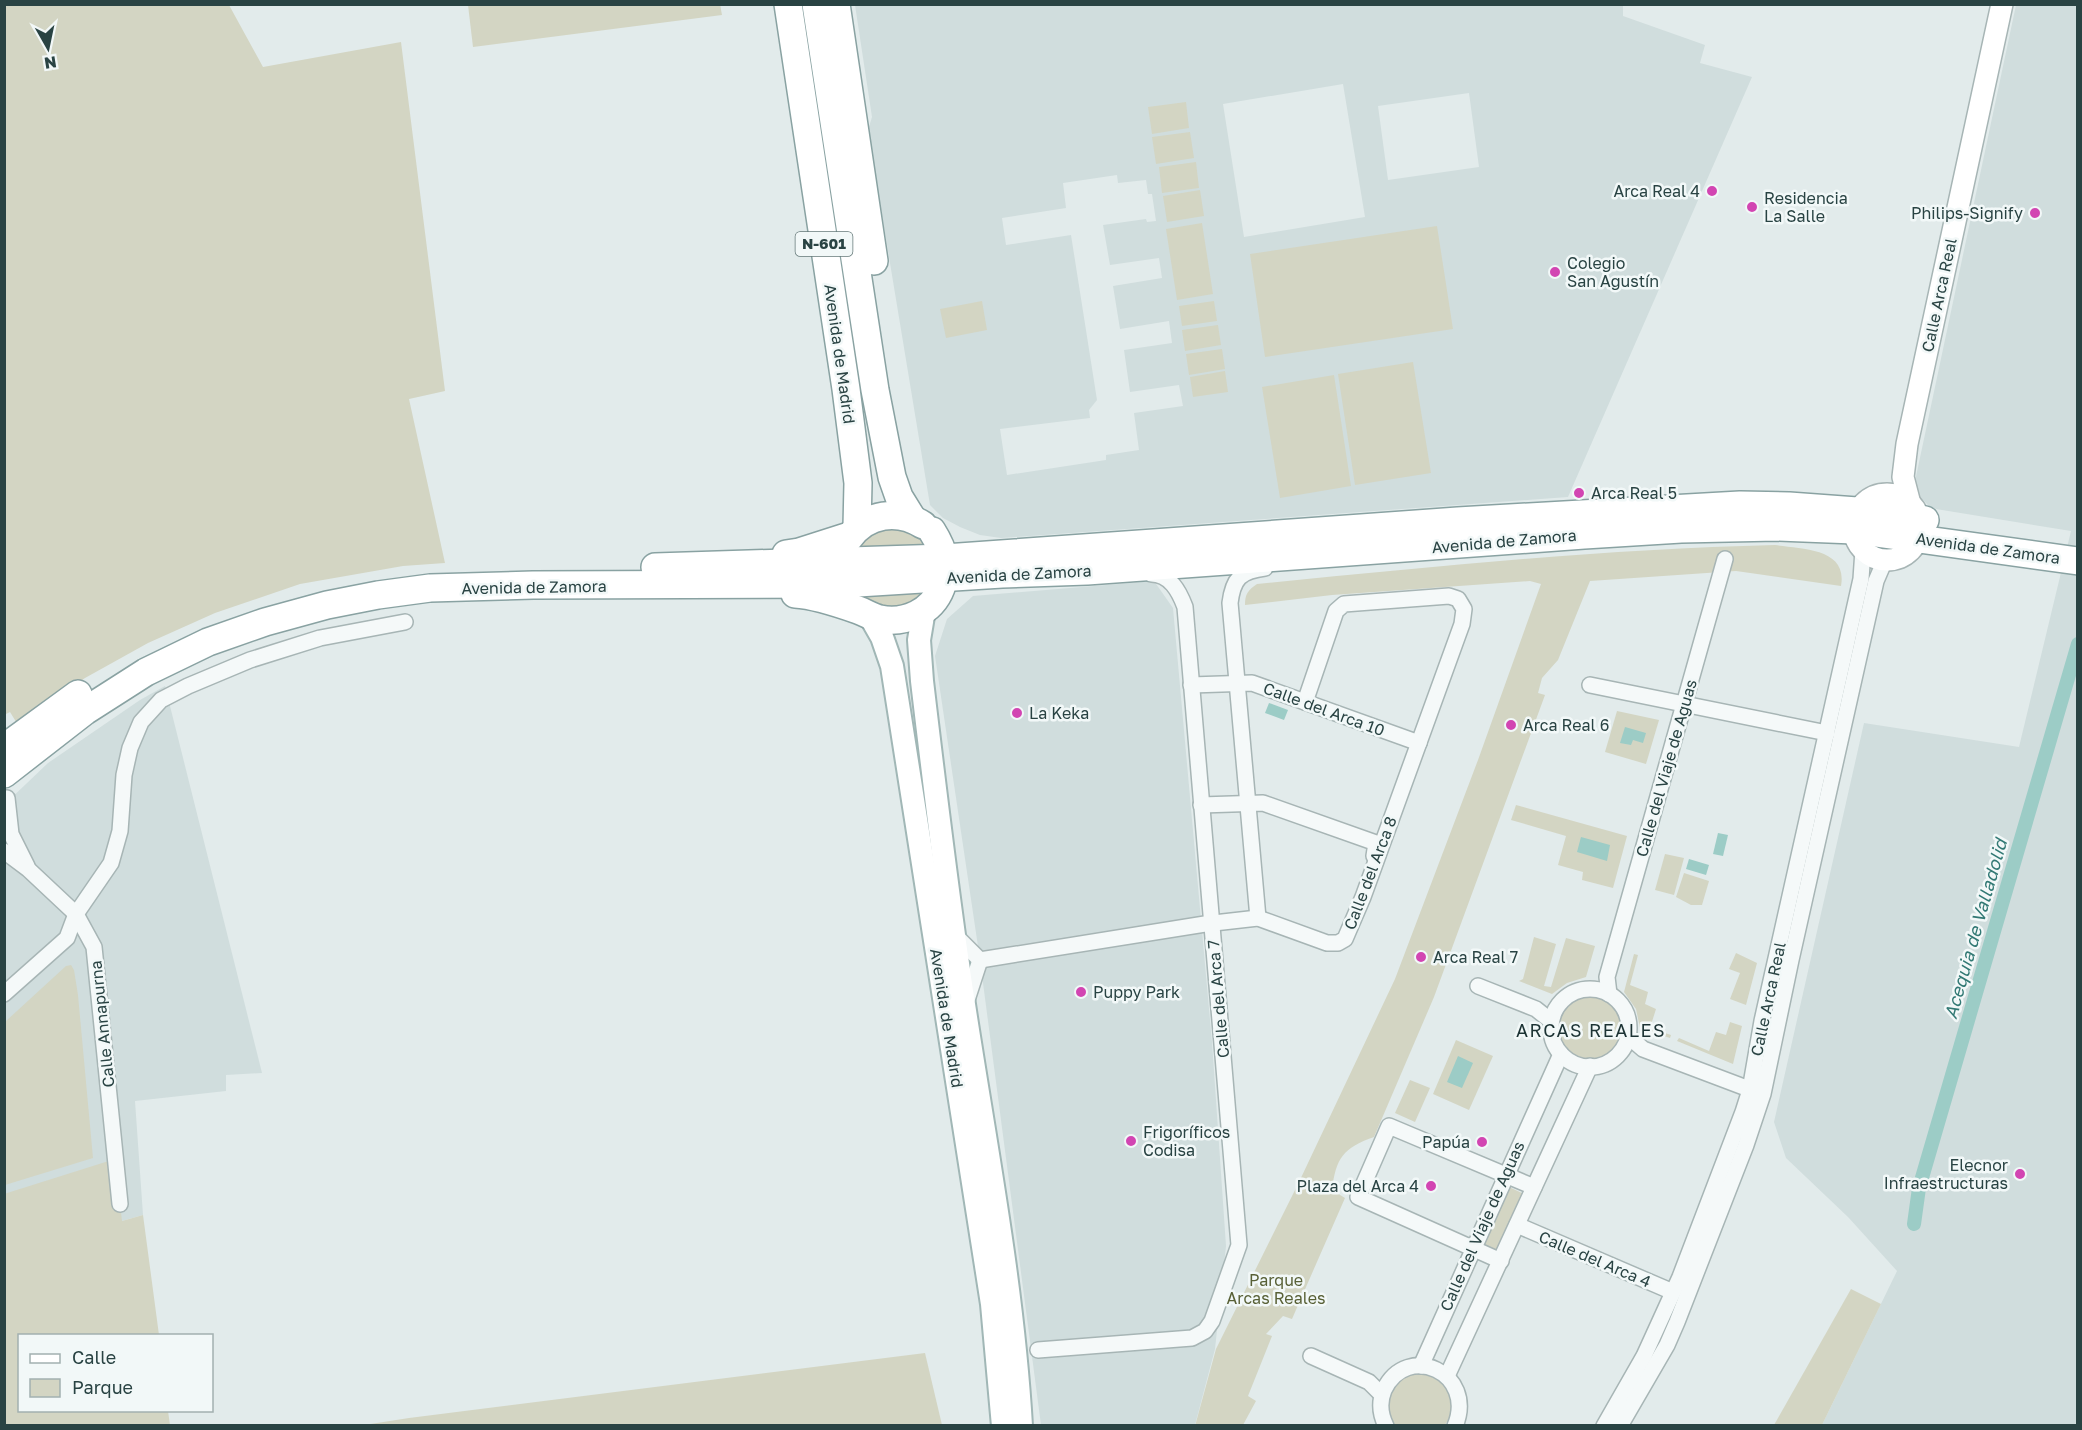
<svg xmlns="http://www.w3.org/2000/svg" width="2082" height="1430" font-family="'Golos Text',sans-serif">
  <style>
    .built { fill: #d0dddd; fill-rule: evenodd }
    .green { fill: #d3d5c3 }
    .water { fill: #9cccc6 }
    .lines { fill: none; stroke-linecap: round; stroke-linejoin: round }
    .canal { stroke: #9cccc6; stroke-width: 14 }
    .street-casing { stroke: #a7b5b5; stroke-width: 18 }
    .secondary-casing { stroke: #a7b5b5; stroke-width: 24 }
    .primary-casing { stroke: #a1b7b6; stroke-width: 26 }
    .highway-casing { stroke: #89a2a2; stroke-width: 30 }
    .street { stroke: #f5f9f9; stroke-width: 15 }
    .secondary { stroke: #fff; stroke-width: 21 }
    .primary { stroke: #fff; stroke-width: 22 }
    .highway { stroke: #fff; stroke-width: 27 }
    .poi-dot { fill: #d245b2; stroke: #f2f8f8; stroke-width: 2 }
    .labels { text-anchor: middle; stroke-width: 5; stroke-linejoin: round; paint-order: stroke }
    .shield { fill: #f2f8f8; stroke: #657979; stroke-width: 1.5 }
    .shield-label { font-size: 15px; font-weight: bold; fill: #294343 }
    .poi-label { font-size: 16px; fill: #294343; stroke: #f2f8f8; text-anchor: start }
    .street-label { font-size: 16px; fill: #294343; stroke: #f2f8f8 }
    .park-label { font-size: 16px; fill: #586036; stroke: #f2f8f8 }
    .water-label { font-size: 18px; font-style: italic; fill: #327974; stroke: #f2f8f8 }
    .neighbourhood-label { font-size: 18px; letter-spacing: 1.5px; fill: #1c3334; stroke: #f2f8f8 }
  </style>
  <rect width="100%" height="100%" fill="#e2ebeb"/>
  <g class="built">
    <path d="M 855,5 L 1623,5 L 1623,16 L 1705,45 L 1700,63 L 1752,77 L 1568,497 L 1001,538 L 980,535 L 960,527 L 943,518 L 930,505 L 868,130 L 872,117 ZM 1343,84 L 1365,217 L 1244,237 L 1223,104 ZM 1469,93 L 1479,167 L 1388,180 L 1378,106 ZM 1117,175 L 1118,183 L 1146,180 L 1148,194 L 1152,194 L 1156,221 L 1147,222 L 1146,219 L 1103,225 L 1110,265 L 1159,258 L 1162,278 L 1113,286 L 1120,329 L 1169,321 L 1172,343 L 1124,350 L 1130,392 L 1179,385 L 1183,406 L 1134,413 L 1139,450 L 1106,455 L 1106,460 L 1007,475 L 1000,429 L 1090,418 L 1089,410 L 1097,400 L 1071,235 L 1006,245 L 1002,218 L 1066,208 L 1063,183 Z"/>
    <path d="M 2016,5 L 2077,5 L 2077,1425 L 1822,1425 L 1897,1271 L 1848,1217 L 1786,1158 L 1774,1122 L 1864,723 L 2019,747 L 2071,531 L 1936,509 L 1928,505 L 1919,496 L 1914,486 Z"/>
    <path d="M 1154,581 L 1173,608 L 1212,1042 L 1226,1246 L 1215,1349 L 1195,1425 L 1041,1425 L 980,960 L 935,656 L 947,619 L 973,596 Z"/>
    <path d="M 165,686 L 262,1073 L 226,1075 L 226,1091 L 135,1101 L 143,1215 L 5,1254 L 5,804 L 48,763 L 140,700 Z"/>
  </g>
  <g class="green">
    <path d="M 720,4 L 722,15 L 473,47 L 468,5 Z"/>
    <path d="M 4,5 L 229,5 L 263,67 L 401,42 L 445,391 L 409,399 L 445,563 L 403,566 L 300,584 L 215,613 L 148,643 L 85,678 L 18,725 L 10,712 L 4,715 Z"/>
    <path d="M 1186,102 L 1189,128 L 1152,134 L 1148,107 Z"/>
    <path d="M 1190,132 L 1194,158 L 1156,164 L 1152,137 Z"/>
    <path d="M 1196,162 L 1199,188 L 1162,193 L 1159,167 Z"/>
    <path d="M 1200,190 L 1204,216 L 1167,222 L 1163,196 Z"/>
    <path d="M 1202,223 L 1213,294 L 1177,300 L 1166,229 Z"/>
    <path d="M 1437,226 L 1453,329 L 1265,357 L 1250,254 Z"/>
    <path d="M 982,301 L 987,330 L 946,338 L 940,309 Z"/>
    <path d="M 1214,301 L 1217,321 L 1182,326 L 1179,306 Z"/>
    <path d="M 1218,325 L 1221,345 L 1185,351 L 1182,330 Z"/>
    <path d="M 1222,349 L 1225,369 L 1189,375 L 1186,354 Z"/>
    <path d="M 1413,362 L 1431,473 L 1355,485 L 1338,374 Z"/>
    <path d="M 1225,371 L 1228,392 L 1193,397 L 1190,377 Z"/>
    <path d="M 1334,375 L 1351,486 L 1280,498 L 1262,387 Z"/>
    <path d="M 896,526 L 923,538 L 930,549 L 852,551 L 866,535 Z"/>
    <path d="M 1775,545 C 1802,549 1848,548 1841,586 L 1736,571 L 1590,581 L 1558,660 L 1542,678 L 1538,693 L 1545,695 L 1434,997 L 1374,1137 C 1343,1148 1336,1158 1332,1190 L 1345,1198 L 1292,1319 L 1283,1316 L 1266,1334 L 1272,1336 L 1248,1396 L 1256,1401 L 1243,1425 L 1195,1426 L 1216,1349 L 1299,1182 L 1395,979 L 1478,760 L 1541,584 L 1530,581 L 1332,595 L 1245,605 C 1245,594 1248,590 1257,584 C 1430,567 1602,549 1775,545 Z"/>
    <path d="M 931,585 L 929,593 L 896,613 L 858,596 Z"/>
    <path d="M 1617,711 L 1659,720 L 1646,764 L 1605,752 Z"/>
    <path d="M 1516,805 L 1627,836 L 1613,888 L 1582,880 L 1583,872 L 1558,865 L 1566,836 L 1511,820 Z"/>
    <path d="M 1665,854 L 1684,858 L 1674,895 L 1655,890 Z"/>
    <path d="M 1684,873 L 1709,881 L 1702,905 L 1691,905 L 1676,897 Z"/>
    <path d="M 1534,937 L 1556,944 L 1544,986 L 1551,987 L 1566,938 L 1595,946 L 1586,977 L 1567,983 L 1552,994 L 1519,981 L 1523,979 Z"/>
    <path d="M 1736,953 L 1757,963 L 1746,1005 L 1730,999 L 1740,973 L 1729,969 Z"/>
    <path d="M 1634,954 L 1638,955 L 1630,985 L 1648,992 L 1645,1004 L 1656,1009 L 1650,1028 L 1671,1035 L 1670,1038 L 1640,1028 L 1636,1009 L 1624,992 Z"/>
    <path d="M 71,965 L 74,970 L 78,995 L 93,1158 L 5,1185 L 5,1022 L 66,966 Z"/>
    <circle cx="1590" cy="1028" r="31"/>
    <path d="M 1730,1022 L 1742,1026 L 1733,1064 L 1677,1041 L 1679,1038 L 1709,1051 L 1716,1032 L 1726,1035 Z"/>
    <path d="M 1456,1040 L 1493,1056 L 1469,1110 L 1433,1094 Z"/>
    <path d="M 1410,1080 L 1430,1088 L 1415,1122 L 1395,1113 Z"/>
    <path d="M 115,1159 L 122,1221 L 143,1215 L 159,1335 L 20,1336 L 20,1410 L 168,1411 L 170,1425 L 5,1425 L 4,1194 Z"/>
    <path d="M 1509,1187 L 1524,1194 L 1497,1253 L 1482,1247 Z"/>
    <path d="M 1851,1289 L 1881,1304 L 1822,1425 L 1774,1425 Z"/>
    <path d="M 925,1353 L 942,1425 L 364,1425 L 409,1418 Z"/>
    <path d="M 1417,1373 C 1446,1376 1462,1399 1445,1425 L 1395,1425 C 1377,1402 1392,1380 1417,1373 Z"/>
  </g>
  <g class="water">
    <path d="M 1269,703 L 1288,710 L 1284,720 L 1265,713 Z"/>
    <path d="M 1625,727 L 1646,733 L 1643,743 L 1633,740 L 1631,745 L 1620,743 Z"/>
    <path d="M 1718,833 L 1728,835 L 1723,856 L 1713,854 Z"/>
    <path d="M 1581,837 L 1610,845 L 1607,861 L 1577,852 Z"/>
    <path d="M 1689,859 L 1709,865 L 1706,875 L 1686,869 Z"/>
    <path d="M 1458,1056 L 1473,1063 L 1462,1088 L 1447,1082 Z"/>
  </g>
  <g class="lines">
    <path class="canal" d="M 1914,1224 L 1919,1188 L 2078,644"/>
    <g class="street-casing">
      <g id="street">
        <path d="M 1191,685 L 1252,683 L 1419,743"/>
        <path d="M 1590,685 L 1827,733"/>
        <path d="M 7,798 L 11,834 L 27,866"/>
        <path d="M 1201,805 L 1263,803 L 1376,843 L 1374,856"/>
        <path d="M 4,851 L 28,869 L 76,914 L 94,947 L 120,1204"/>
        <path d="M 1258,918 L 1230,603 C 1233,579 1240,571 1265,568"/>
        <path d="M 953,933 L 980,960"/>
        <path d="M 980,960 L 1205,924 L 1258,918 L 1327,943 L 1338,943 L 1345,939 L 1363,897 L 1462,624 L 1464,609 L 1458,599 L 1449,596 L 1344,604 L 1336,611 L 1305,702"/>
        <path d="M 1478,986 L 1536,1009 L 1551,1021"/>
        <circle cx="1590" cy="1028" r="39"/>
        <path d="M 4,994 L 67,938 L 76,914 L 111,863 L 120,831 L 124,775 L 130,748 L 141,722 L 161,700 L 188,686 L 250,660 L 320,638 L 405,622"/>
        <path d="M 1609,994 L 1607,977 L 1725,559"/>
        <path d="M 966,1003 L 980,960"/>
        <path d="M 1628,1036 L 1643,1049 L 1757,1092"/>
        <path d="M 1517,1225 L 1673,1292"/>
        <path d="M 1501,1261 L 1358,1197 L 1389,1126 L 1534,1187"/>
        <path d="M 1038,1350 L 1192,1338 L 1205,1331 L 1212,1321 L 1239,1245 L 1185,607 C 1179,591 1170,574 1151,574"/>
        <path d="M 1311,1356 L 1369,1382 L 1382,1395"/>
        <path d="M 1421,1366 L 1561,1054"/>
        <path d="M 1447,1376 L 1590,1066"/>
        <path d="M 1386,1426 C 1380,1414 1379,1402 1384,1390 C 1407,1341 1477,1373 1455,1426"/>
        <path d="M 1604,1426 L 1644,1356 L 1680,1277 L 1743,1112 L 1750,1090 L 1762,1021 L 1861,579 L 1863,550"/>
        <path d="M 1620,1426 L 1667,1345 L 1677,1322 L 1746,1145 L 1763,1094 L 1791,960 L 1876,581 L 1885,560"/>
      </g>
    </g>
    <g class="secondary-casing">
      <g id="secondary">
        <circle cx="1887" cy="527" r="33"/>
        <path d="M 1910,504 L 1903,477 L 1907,444 L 2002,4"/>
      </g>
    </g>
    <g class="primary-casing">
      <g id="primary">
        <path d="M 924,610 L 919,640 L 922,681 C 935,791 948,901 965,1011 C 986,1148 1013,1286 1021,1426"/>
        <path d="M 870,616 L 882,637 L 892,666 L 992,1304 L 1003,1426"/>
      </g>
    </g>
    <g class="highway-casing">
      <g id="highway">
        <path d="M 788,4 L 846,389 L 858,483 L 857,527"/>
        <path d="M 816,4 L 875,390 L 892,477 L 899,497 L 912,518"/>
        <path d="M 836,4 L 874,261"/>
        <path d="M 849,538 C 867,513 898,509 923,525"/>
        <path d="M 786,554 L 799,552 L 849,536"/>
        <path d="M 655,567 L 945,558 L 1458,521 L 1740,505 L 1789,506 L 1857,511 L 1925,520"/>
        <path d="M 795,594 C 813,595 841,604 858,610 C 866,613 872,617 880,619 C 905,624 932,612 941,588 C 949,567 944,550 932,531"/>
        <path d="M 4,748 L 78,694"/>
        <path d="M 4,774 L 85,711 L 146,672 L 208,642 L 265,622 L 327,605 L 378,595 L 430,588 L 533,585 L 842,584 L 1002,574 L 1087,571 L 1584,535 L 1681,529 L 1777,527 L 1854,530 L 2078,561"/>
      </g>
    </g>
    <use href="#street" class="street"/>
    <use href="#secondary" class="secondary"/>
    <use href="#primary" class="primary"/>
    <use href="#highway" class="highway"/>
  </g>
  <g class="poi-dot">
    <circle cx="1712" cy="191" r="6"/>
    <circle cx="1752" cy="207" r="6"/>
    <circle cx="2035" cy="213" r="6"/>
    <circle cx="1555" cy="272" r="6"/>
    <circle cx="1579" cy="493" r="6"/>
    <circle cx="1017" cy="713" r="6"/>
    <circle cx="1511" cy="725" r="6"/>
    <circle cx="1421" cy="957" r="6"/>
    <circle cx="1081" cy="992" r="6"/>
    <circle cx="1131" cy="1141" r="6"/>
    <circle cx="1482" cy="1142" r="6"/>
    <circle cx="2020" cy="1174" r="6"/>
    <circle cx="1431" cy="1186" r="6"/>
  </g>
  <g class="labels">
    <rect class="shield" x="795.5" y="232" width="57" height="24" rx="4.5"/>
    <g class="shield-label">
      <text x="824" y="249">N-601</text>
    </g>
    <g class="poi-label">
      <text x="1700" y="197" text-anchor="end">Arca Real 4</text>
      <text x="1764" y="204">Residencia<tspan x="1764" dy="18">La Salle</tspan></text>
      <text x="2023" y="219" text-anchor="end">Philips-Signify</text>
      <text x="1567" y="269">Colegio<tspan x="1567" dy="18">San Agustín</tspan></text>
      <text x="1591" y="499">Arca Real 5</text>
      <text x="1029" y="719">La Keka</text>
      <text x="1523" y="731">Arca Real 6</text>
      <text x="1433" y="963">Arca Real 7</text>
      <text x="1093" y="998">Puppy Park</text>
      <text x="1143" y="1138">Frigoríficos<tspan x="1143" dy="18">Codisa</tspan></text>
      <text x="1470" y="1148" text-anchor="end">Papúa</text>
      <text x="2008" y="1171" text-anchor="end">Elecnor<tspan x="2008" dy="18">Infraestructuras</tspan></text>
      <text x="1419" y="1192" text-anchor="end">Plaza del Arca 4</text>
    </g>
    <g class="street-label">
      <text transform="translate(1939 295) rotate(-78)" y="6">Calle Arca Real</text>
      <text transform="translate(840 354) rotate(82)" y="6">Avenida de Madrid</text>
      <text transform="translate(1504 541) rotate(-5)" y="6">Avenida de Zamora</text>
      <text transform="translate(1988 548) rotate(8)" y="6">Avenida de Zamora</text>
      <text transform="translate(1019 574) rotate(-3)" y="6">Avenida de Zamora</text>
      <text transform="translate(534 587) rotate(-1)" y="6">Avenida de Zamora</text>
      <text transform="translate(1324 709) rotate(20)" y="6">Calle del Arca 10</text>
      <text transform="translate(1666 768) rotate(-74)" y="6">Calle del Viaje de Aguas</text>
      <text transform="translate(1370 873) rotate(-69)" y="6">Calle del Arca 8</text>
      <text transform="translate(1218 999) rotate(-95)" y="6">Calle del Arca 7</text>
      <text transform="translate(1768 999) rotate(-78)" y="6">Calle Arca Real</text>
      <text transform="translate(947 1018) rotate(81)" y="6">Avenida de Madrid</text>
      <text transform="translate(102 1024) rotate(-96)" y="6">Calle Annapurna</text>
      <text transform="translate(1482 1226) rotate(-66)" y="6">Calle del Viaje de Aguas</text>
      <text transform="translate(1595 1259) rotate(23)" y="6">Calle del Arca 4</text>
    </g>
    <g class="park-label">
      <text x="1276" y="1286">Parque<tspan x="1276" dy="18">Arcas Reales</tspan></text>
    </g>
    <g class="water-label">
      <text transform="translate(1976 929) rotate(-74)" y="6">Acequia de Valladolid</text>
    </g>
    <g class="neighbourhood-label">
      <text x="1591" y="1037">ARCAS REALES</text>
    </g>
  </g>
  <rect width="2082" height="1430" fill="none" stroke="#294343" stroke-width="12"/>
  <rect x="18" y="1334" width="195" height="78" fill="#f2f8f8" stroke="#a2b0b0" stroke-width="1.5"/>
  <rect x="30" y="1354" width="30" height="9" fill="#ffffff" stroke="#a2b0b0" stroke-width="1.5"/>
  <text x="72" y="1364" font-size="18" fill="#294343">Calle</text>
  <rect x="30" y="1379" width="30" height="18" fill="#d3d5c3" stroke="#a2b0b0" stroke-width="1.5"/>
  <text x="72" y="1394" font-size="18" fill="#294343">Parque</text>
  <g transform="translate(48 48) rotate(171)" stroke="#f2f8f8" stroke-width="4.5" paint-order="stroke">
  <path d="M0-4.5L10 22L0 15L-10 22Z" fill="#294343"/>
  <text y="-9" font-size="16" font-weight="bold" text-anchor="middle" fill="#294343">N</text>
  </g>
</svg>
